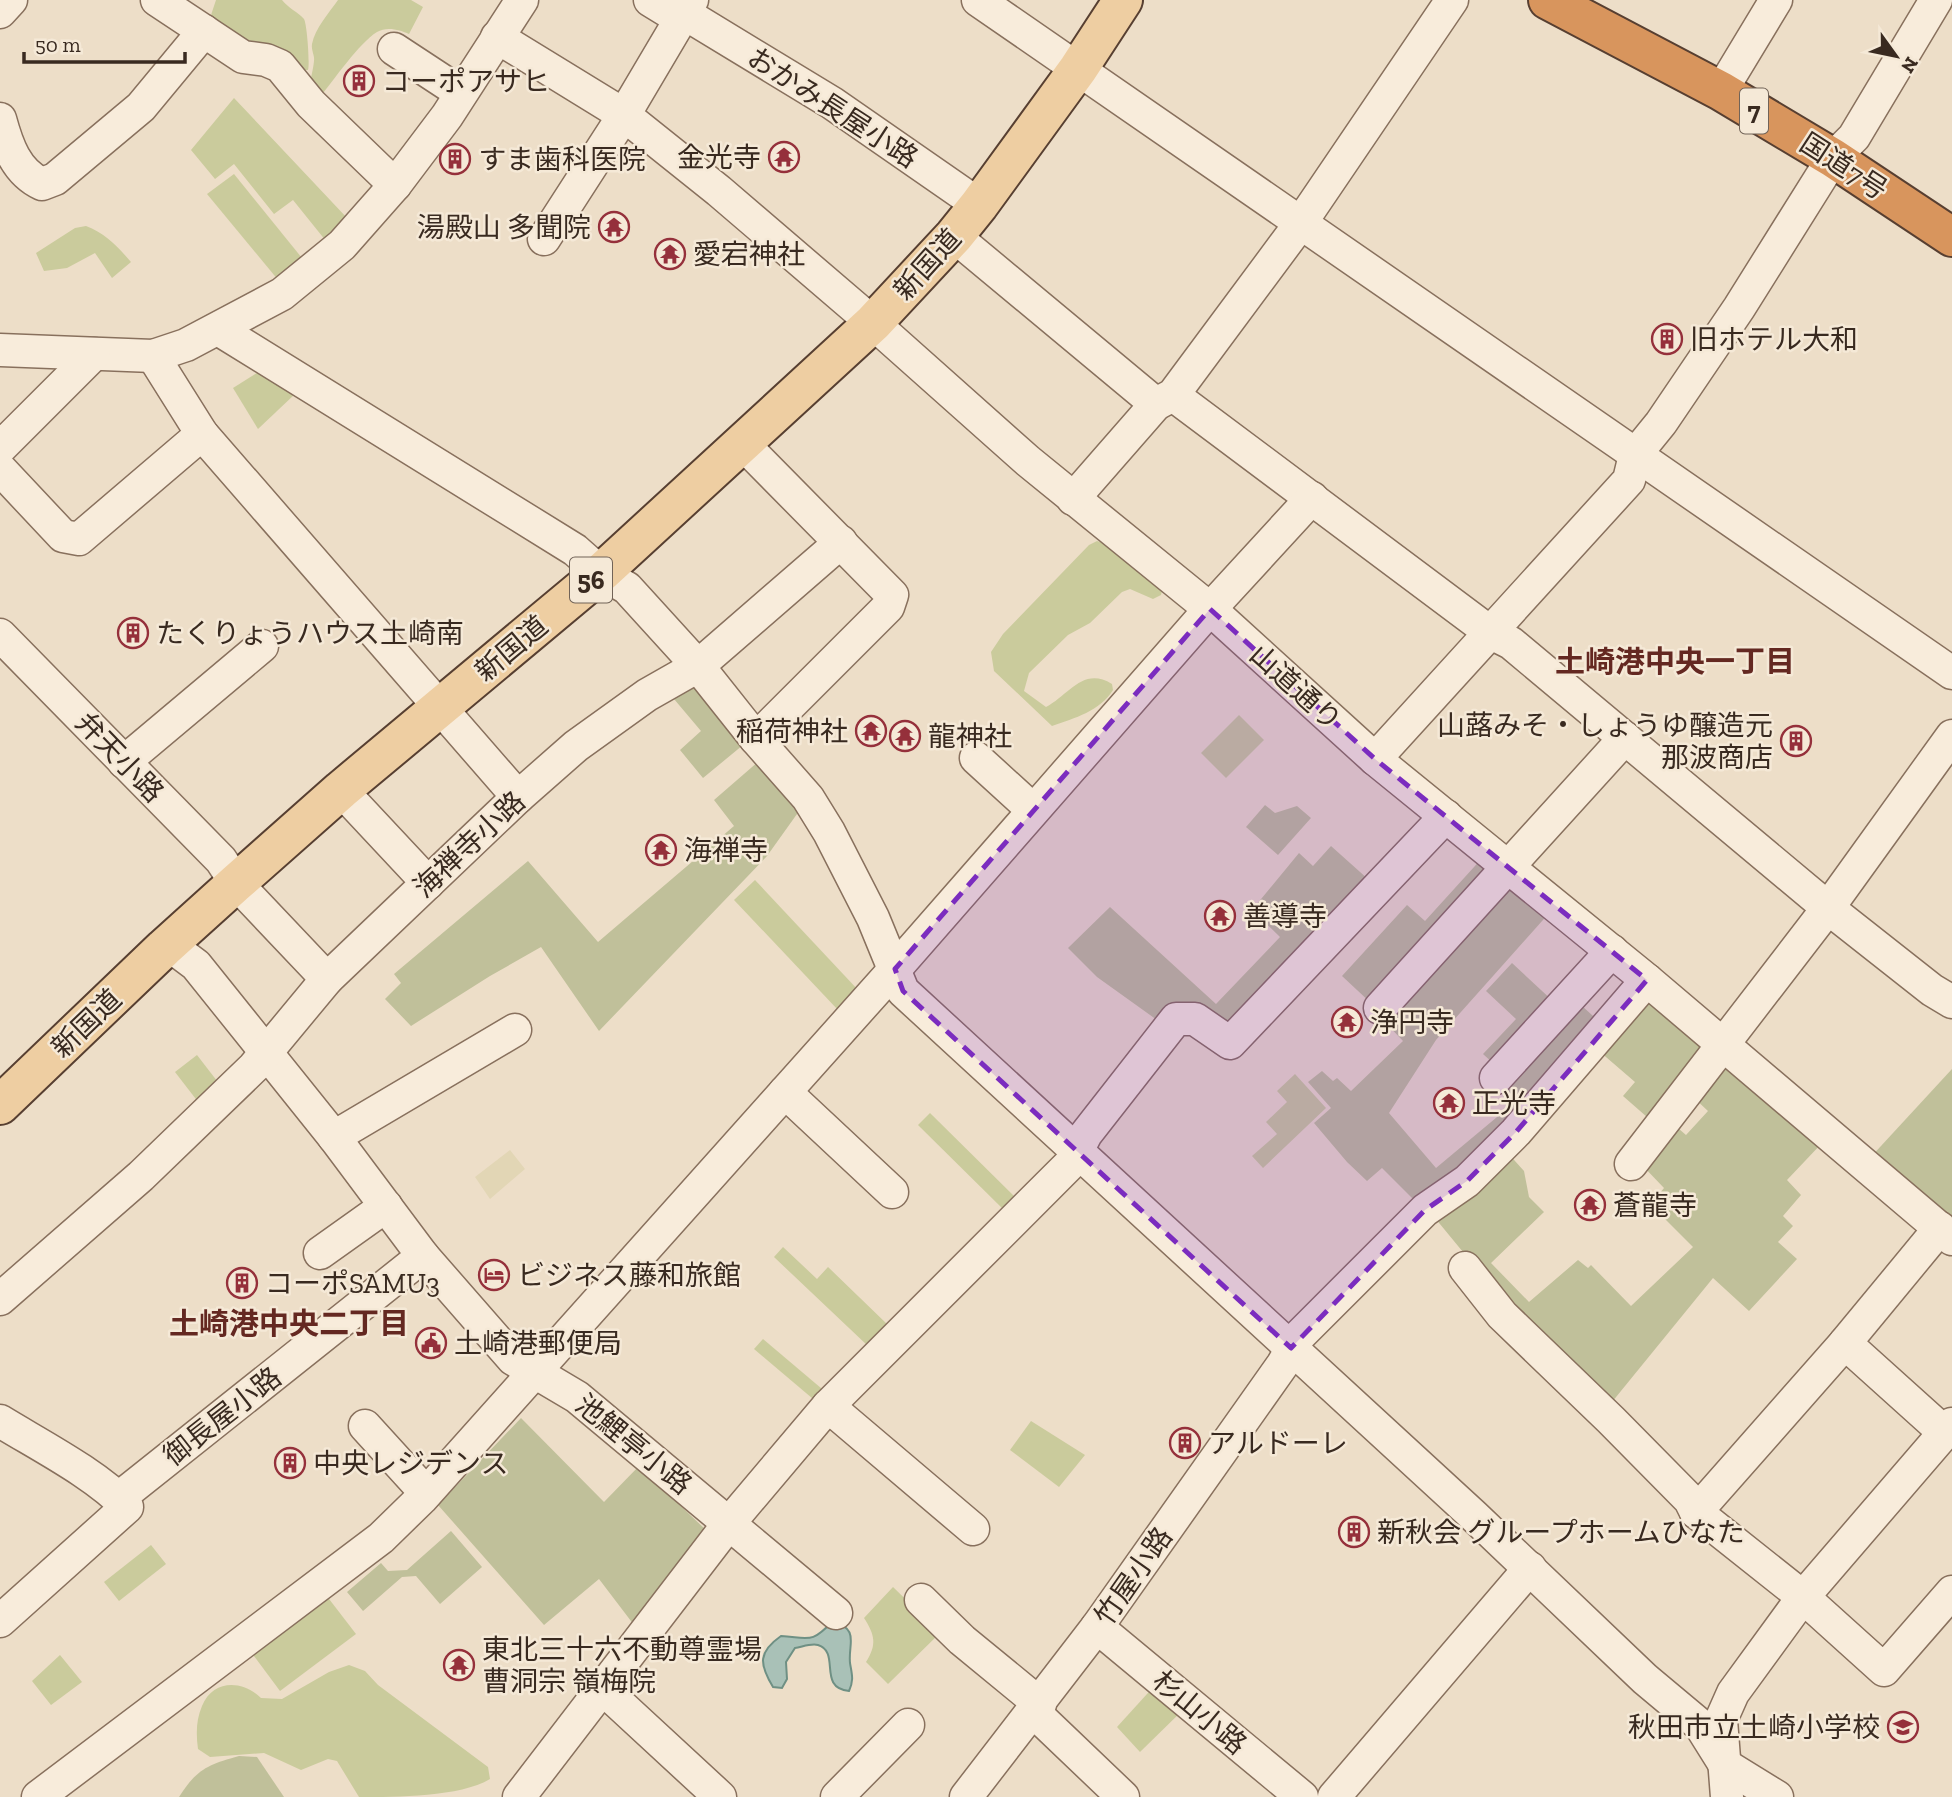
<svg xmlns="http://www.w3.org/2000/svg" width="1952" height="1797" font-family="'Zilla Slab','Noto Sans JP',serif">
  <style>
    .farmland { fill: #e2d6b5 }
    .green { fill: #cacb9c }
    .cemetery { fill: #c0c09a }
    .water { fill: #a9c1b7; stroke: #6f9084; stroke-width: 2 }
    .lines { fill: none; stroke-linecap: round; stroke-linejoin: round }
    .minor-casing { stroke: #88705d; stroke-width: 35 }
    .major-casing { stroke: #573f31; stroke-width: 42 }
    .highway-casing { stroke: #573f31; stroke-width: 42 }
    .minor { stroke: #f8ecdb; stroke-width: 32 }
    .major { stroke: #eecea2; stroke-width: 38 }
    .highway { stroke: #d8955d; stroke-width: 38 }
    .marked { fill: #7b2cbf; fill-opacity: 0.2; stroke: #7b2cbf; stroke-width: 5; stroke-dasharray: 14 9; stroke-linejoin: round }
    .labels { text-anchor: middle; stroke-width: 5; stroke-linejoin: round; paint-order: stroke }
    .shield { fill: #f5e9d7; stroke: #716357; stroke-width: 2 }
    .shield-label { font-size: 26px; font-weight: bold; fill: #392a20 }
    .poi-label { font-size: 28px; fill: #392a20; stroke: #f5e9d7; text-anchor: start }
    .street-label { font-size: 28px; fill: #392a20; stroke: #f5e9d7 }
    .neighbourhood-label { font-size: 30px; font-weight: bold; fill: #642821; stroke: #f5e9d7 }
  </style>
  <rect width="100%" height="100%" fill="#eddec8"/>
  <path class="farmland" d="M 510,1150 L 525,1169 L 490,1199 L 475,1177 Z"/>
  <g class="green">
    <path d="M 216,0 L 282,0 C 288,8 298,12 304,19 C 307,24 310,64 308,70 L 301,70 L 260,51 L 210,18 Z"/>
    <path d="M 338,0 L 411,0 L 423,7 L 409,34 C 400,30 387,26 377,32 C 359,43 334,80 319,98 C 306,80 312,81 314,61 C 315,56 311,50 312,44 C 315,28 329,13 338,0 Z"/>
    <path d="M 234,98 L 348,219 L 326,241 L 293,200 L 274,214 L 234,164 L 215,179 L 191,150 Z"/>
    <path d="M 234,174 L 306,263 L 279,281 L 207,194 Z"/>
    <path d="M 86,226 C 105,233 118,247 131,262 L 112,278 L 95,253 L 67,268 L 44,271 L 36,253 L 75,228 Z"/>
    <path d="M 260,371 L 295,394 L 258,429 L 233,388 Z"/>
    <path d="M 1097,541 L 1109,545 L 1163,587 L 1161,595 L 1153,599 L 1130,589 L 1122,592 L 1090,623 L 1068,635 L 1029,673 L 1024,691 L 1046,707 C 1069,695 1083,666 1112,684 L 1113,690 C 1100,711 1075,718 1052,726 L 994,671 L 991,652 L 1003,634 L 1089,545 Z"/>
    <path d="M 1239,715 L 1264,740 L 1226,778 L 1201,753 Z"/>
    <path d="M 755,880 L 859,991 L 838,1010 L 734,900 Z"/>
    <path d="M 197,1055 L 224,1090 L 202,1107 L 175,1072 Z"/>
    <path d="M 1295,1074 L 1326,1108 L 1263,1168 L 1252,1156 L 1277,1134 L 1266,1122 L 1287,1102 L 1277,1091 Z"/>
    <path d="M 930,1113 L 1018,1200 L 1006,1212 L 918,1125 Z"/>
    <path d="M 783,1247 L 817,1279 L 828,1267 L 888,1325 L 868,1346 L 774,1257 Z"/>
    <path d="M 763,1339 L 828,1394 L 819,1404 L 754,1349 Z"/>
    <path d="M 1031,1421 L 1085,1455 L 1059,1487 L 1010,1450 Z"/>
    <path d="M 151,1545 L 166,1564 L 119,1601 L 104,1582 Z"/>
    <path d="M 893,1587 L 940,1633 L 888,1684 L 866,1662 C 877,1645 875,1635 864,1618 Z"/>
    <path d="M 326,1595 L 356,1634 L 280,1691 L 251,1652 Z"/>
    <path d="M 60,1655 L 82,1682 L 51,1705 L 32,1681 Z"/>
    <path d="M 349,1665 L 365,1671 L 378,1685 L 488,1767 L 490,1779 C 460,1797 397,1797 359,1797 L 337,1761 L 328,1759 L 301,1770 L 264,1753 L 210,1757 L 198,1749 C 196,1734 196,1720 202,1706 C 213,1679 243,1680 261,1698 L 282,1699 L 329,1672 Z"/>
    <path d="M 1157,1683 L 1186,1707 L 1140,1752 L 1117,1727 Z"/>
  </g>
  <g class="cemetery">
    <path d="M 692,684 L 743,745 L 703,778 L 680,750 L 701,731 L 674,699 Z"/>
    <path d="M 759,761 L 802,807 L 767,856 L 599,1031 L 541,947 L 490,976 L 411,1026 L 385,999 L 401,983 L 394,974 L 528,861 L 598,942 L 734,826 L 714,800 Z"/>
    <path d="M 1265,805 L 1275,813 L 1297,806 L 1311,818 L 1278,855 L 1246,827 Z"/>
    <path d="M 1331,846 L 1369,880 L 1238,1028 L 1157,1020 L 1097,977 L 1068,948 L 1110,907 L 1216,1004 L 1280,937 L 1252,910 L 1299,853 L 1313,866 Z"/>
    <path d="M 1484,856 L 1500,871 L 1372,1004 L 1342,976 L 1407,905 L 1425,921 Z"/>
    <path d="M 1508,876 L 1551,911 L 1436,1040 L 1389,1113 L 1436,1168 L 1509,1107 L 1503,1096 L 1582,1006 L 1602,1024 L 1518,1120 L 1418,1204 L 1382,1168 L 1367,1181 L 1347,1162 L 1314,1123 L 1331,1108 L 1308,1082 L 1322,1071 L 1333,1081 L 1337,1078 L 1351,1091 L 1403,1041 L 1381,1018 Z"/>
    <path d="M 1512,963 L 1555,1003 L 1495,1065 L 1483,1054 L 1516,1019 L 1486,991 Z"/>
    <path d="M 1648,995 L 1705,1046 L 1647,1117 L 1623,1096 L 1635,1082 L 1599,1051 Z"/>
    <path d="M 1720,1065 L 1733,1068 L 1823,1142 L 1787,1180 L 1801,1195 L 1783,1216 L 1793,1226 L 1778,1242 L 1797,1259 L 1749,1311 L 1713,1278 L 1612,1402 L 1523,1325 L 1435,1218 L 1506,1151 L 1524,1171 L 1529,1197 L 1544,1212 L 1491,1263 L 1529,1302 L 1578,1260 L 1588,1268 L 1591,1265 L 1631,1306 L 1693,1247 L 1664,1218 L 1663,1206 L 1656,1198 L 1664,1188 L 1641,1164 L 1671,1122 L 1686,1135 L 1708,1111 L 1693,1097 Z"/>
    <path d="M 1952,1069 L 1952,1226 L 1869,1159 Z"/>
    <path d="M 521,1418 L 604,1502 L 639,1466 L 709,1533 L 634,1625 L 599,1579 L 544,1625 L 438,1505 Z"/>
    <path d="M 451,1531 L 482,1567 L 440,1604 L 416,1576 L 402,1577 L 363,1611 L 347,1592 L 381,1563 L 388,1571 L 407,1570 Z"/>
    <path d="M 239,1756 L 257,1757 L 284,1797 L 179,1797 C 197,1769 207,1765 239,1756 Z"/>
  </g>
  <path class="water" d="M 833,1621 C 860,1630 848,1643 850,1663 C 852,1675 854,1680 849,1691 C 817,1688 841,1652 818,1645 C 811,1643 802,1647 795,1648 L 786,1662 L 787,1679 L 782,1688 L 773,1687 C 759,1664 758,1652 781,1636 C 810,1638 811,1644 833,1621 Z"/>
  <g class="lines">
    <g class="minor-casing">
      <g id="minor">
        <path d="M 157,0 L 243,57 L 266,60 L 280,66 L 311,104 L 395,185"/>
        <path d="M 650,0 L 681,19"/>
        <path d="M 978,0 L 1952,673"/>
        <path d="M 0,12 L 11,0"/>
        <path d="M 684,13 L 832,103 L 979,205"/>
        <path d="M 497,37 L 624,115 L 719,191 L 873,323 L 1028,461 L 1210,609 L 1375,759 L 1647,980 L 1952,1239"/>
        <path d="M 394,49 L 461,93"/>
        <path d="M 1721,91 L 1776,0"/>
        <path d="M 0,119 C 7,145 16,172 42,184 L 55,179 L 141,107 L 204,31"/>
        <path d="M 954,236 L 1156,404"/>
        <path d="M 544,239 L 624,115 L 692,0"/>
        <path d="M 218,329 L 575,550 L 601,573 L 627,588 L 698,666 L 756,739 L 808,798 L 829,832 L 873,918 L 903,991 L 1474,1516 L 1645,1679 L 1700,1725 L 1725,1765 L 1777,1797"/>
        <path d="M 0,350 L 153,356 L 186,345 L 282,294 L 342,245 L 395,185 L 447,116 L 522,0"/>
        <path d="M 153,356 L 202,434 L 518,797"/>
        <path d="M 1173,395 L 1491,633 L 1511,643 L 1828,908 L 1932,990 L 1952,1002"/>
        <path d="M 743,444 L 892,595 L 888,607 L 756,739"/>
        <path d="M 0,448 L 94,354"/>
        <path d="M 0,469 L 63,536 L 79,539 L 202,434"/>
        <path d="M 1073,499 L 1156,404 L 1173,395 L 1300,224 L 1452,0"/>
        <path d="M 0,635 L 221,860 L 236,883 L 327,979"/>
        <path d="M 976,758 L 1033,810"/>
        <path d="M 1375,759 L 1629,480 L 1635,455 L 1661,423 L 1739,308 L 1833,158 L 1854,137 L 1936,0"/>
        <path d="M 124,762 L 262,646"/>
        <path d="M 341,790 L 428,883"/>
        <path d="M 164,948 L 180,953 L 196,965 L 334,1137 L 423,1256 L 513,1359 L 577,1397 L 836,1613"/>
        <path d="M 1380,1008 L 1625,738"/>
        <path d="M 1496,1078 L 1612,951"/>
        <path d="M 785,1092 L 892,1192"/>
        <path d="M 334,1137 L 515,1030"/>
        <path d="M 1631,1164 L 1828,908 L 1952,736"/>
        <path d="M 320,1253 L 386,1206"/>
        <path d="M 1465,1268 L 1502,1315 L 1611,1420 L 1690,1500 L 1696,1512 L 1845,1343 L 1945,1433"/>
        <path d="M 0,1299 L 141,1176 L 254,1067 L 327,979 L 518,797 L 576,746 L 647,695 L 698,666 L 841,542"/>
        <path d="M 1845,1343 L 1940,1228"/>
        <path d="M 828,1406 L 973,1529"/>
        <path d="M 0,1421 C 39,1445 96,1474 127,1507 L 0,1621"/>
        <path d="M 365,1426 L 426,1493"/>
        <path d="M 119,1498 L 423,1256"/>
        <path d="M 1696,1512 L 1803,1597 L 1884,1670 L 1952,1592"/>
        <path d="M 921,1600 L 962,1640 L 1040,1704"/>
        <path d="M 1097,1627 L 1302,1797"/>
        <path d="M 602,1688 L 720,1797"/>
        <path d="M 1034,1712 L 1123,1797"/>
        <path d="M 38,1797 L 381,1538 L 422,1498 L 895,969 L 1210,609 L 1312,498"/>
        <path d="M 519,1797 L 730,1522 L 828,1406 L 1071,1163 L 1086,1134 L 1176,1019 L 1195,1019 L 1230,1043 L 1446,816"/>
        <path d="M 837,1797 L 908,1725"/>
        <path d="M 966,1797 L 1097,1627 L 1283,1364 L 1299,1336 L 1425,1210 L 1467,1181 L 1516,1132 L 1647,980"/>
        <path d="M 1334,1797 L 1530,1568"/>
        <path d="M 1727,1797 L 1721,1720 L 1733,1693 L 1803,1597 L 1952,1424"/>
      </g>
    </g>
    <g class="major-casing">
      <path id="major" d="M 0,1105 L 164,948 L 236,883 L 341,790 L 601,573 L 873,323 L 954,236 L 979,205 L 1078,69 L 1123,0"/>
    </g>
    <g class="highway-casing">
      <path id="highway" d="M 1548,0 L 1721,91 L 1833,158 L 1952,237"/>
    </g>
    <use href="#minor" class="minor"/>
    <use href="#major" class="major"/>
    <use href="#highway" class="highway"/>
  </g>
  <path class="marked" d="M 1210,609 L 1375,759 L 1647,980 L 1516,1132 L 1467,1181 L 1425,1210 L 1291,1348 L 903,991 L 895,969 Z"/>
  <defs>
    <g id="building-ring" transform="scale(1.575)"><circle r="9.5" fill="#f5e9d7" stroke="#95303b" stroke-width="1.5"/><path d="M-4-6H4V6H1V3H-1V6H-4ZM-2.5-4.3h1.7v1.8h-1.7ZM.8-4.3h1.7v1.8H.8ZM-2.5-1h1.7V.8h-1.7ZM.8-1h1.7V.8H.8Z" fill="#95303b"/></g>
    <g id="temple-ring" transform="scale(1.575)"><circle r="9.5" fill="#f5e9d7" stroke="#95303b" stroke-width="1.5"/><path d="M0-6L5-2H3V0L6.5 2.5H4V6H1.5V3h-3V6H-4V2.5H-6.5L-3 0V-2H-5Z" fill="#95303b"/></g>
    <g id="hotel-ring" transform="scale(1.575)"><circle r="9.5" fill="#f5e9d7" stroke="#95303b" stroke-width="1.5"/><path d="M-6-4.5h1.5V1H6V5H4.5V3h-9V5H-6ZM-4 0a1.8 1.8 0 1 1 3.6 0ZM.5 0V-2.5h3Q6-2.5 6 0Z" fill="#95303b"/></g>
    <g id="civic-ring" transform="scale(1.575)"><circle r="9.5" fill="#f5e9d7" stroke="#95303b" stroke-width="1.5"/><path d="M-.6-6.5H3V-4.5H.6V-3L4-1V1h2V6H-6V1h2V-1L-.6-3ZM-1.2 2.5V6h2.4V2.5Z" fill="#95303b"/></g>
    <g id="school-ring" transform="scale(1.575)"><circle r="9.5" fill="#f5e9d7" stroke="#95303b" stroke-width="1.5"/><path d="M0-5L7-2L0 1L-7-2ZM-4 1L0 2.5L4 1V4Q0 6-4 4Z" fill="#95303b"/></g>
  </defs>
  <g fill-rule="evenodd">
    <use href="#building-ring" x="359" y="81"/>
    <use href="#temple-ring" x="784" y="157"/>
    <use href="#building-ring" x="455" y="159"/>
    <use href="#temple-ring" x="614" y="227"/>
    <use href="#temple-ring" x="670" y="254"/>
    <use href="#building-ring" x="1667" y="339"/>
    <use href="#building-ring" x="133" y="633"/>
    <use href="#temple-ring" x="871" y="731"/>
    <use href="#temple-ring" x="905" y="736"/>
    <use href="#building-ring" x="1796" y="741"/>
    <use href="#temple-ring" x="661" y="850"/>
    <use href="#temple-ring" x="1220" y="916"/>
    <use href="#temple-ring" x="1347" y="1022"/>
    <use href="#temple-ring" x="1449" y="1103"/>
    <use href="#temple-ring" x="1590" y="1205"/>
    <use href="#hotel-ring" x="494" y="1275"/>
    <use href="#building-ring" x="242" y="1283"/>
    <use href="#civic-ring" x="431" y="1343"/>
    <use href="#building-ring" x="1185" y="1443"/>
    <use href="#building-ring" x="290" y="1463"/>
    <use href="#building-ring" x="1354" y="1532"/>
    <use href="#temple-ring" x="459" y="1665"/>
    <use href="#school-ring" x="1903" y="1727"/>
  </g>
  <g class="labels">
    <g class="shield">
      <rect x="1740" y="88.5" width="28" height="45" rx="5"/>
      <rect x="570" y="557.5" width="42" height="45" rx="5"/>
    </g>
    <g class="shield-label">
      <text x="1754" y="120">7</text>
      <text x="591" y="589">56</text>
    </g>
    <g class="poi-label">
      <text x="382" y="91">コーポアサヒ</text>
      <text x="761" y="167" text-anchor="end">金光寺</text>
      <text x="478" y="169">すま歯科医院</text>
      <text x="591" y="237" text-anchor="end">湯殿山 多聞院</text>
      <text x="693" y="264">愛宕神社</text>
      <text x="1690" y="349">旧ホテル大和</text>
      <text x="156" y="643">たくりょうハウス土崎南</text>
      <text x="1773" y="735" text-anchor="end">山蕗みそ・しょうゆ醸造元<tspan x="1773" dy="32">那波商店</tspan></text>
      <text x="848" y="741" text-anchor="end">稲荷神社</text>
      <text x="928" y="746">龍神社</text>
      <text x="684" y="860">海禅寺</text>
      <text x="1243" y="926">善導寺</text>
      <text x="1370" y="1032">浄円寺</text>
      <text x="1472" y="1113">正光寺</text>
      <text x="1613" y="1215">蒼龍寺</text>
      <text x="517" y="1285">ビジネス藤和旅館</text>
      <text x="265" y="1293">コーポSAMU3</text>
      <text x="454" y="1353">土崎港郵便局</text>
      <text x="1208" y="1453">アルドーレ</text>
      <text x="313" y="1473">中央レジデンス</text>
      <text x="1377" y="1542">新秋会 グループホームひなた</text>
      <text x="482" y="1659">東北三十六不動尊霊場<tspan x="482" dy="32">曹洞宗 嶺梅院</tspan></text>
      <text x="1880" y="1737" text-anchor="end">秋田市立土崎小学校</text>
    </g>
    <g class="street-label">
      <text transform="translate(833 107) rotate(33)" y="10">おかみ長屋小路</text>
      <text transform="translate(1844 166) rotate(33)" y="10">国道7号</text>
      <text transform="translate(927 264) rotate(-48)" y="10">新国道</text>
      <text transform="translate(511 648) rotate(-40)" y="10">新国道</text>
      <text transform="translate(1296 687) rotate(42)" y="10">山道通り</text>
      <text transform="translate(120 757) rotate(46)" y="10">弁天小路</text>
      <text transform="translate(469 844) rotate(-43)" y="10">海禅寺小路</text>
      <text transform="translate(86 1023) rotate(-44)" y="10">新国道</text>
      <text transform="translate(222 1416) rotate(-38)" y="10">御長屋小路</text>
      <text transform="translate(634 1444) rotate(39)" y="10">池鯉亭小路</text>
      <text transform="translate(1133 1576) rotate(-55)" y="10">竹屋小路</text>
      <text transform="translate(1200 1712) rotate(40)" y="10">杉山小路</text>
    </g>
    <g class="neighbourhood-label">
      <text x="1675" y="672">土崎港中央一丁目</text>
      <text x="289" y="1334">土崎港中央二丁目</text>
    </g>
  </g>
  <g transform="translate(1896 56) rotate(123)" stroke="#f5e9d7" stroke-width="5" paint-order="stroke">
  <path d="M0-5L12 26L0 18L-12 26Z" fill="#392a20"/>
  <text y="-10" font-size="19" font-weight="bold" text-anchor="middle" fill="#392a20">N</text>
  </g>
  <path d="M24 52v10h161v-10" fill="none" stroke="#392a20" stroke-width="3.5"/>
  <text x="35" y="52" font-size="21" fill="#392a20" stroke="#f5e9d7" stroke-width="5" paint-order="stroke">50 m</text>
</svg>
